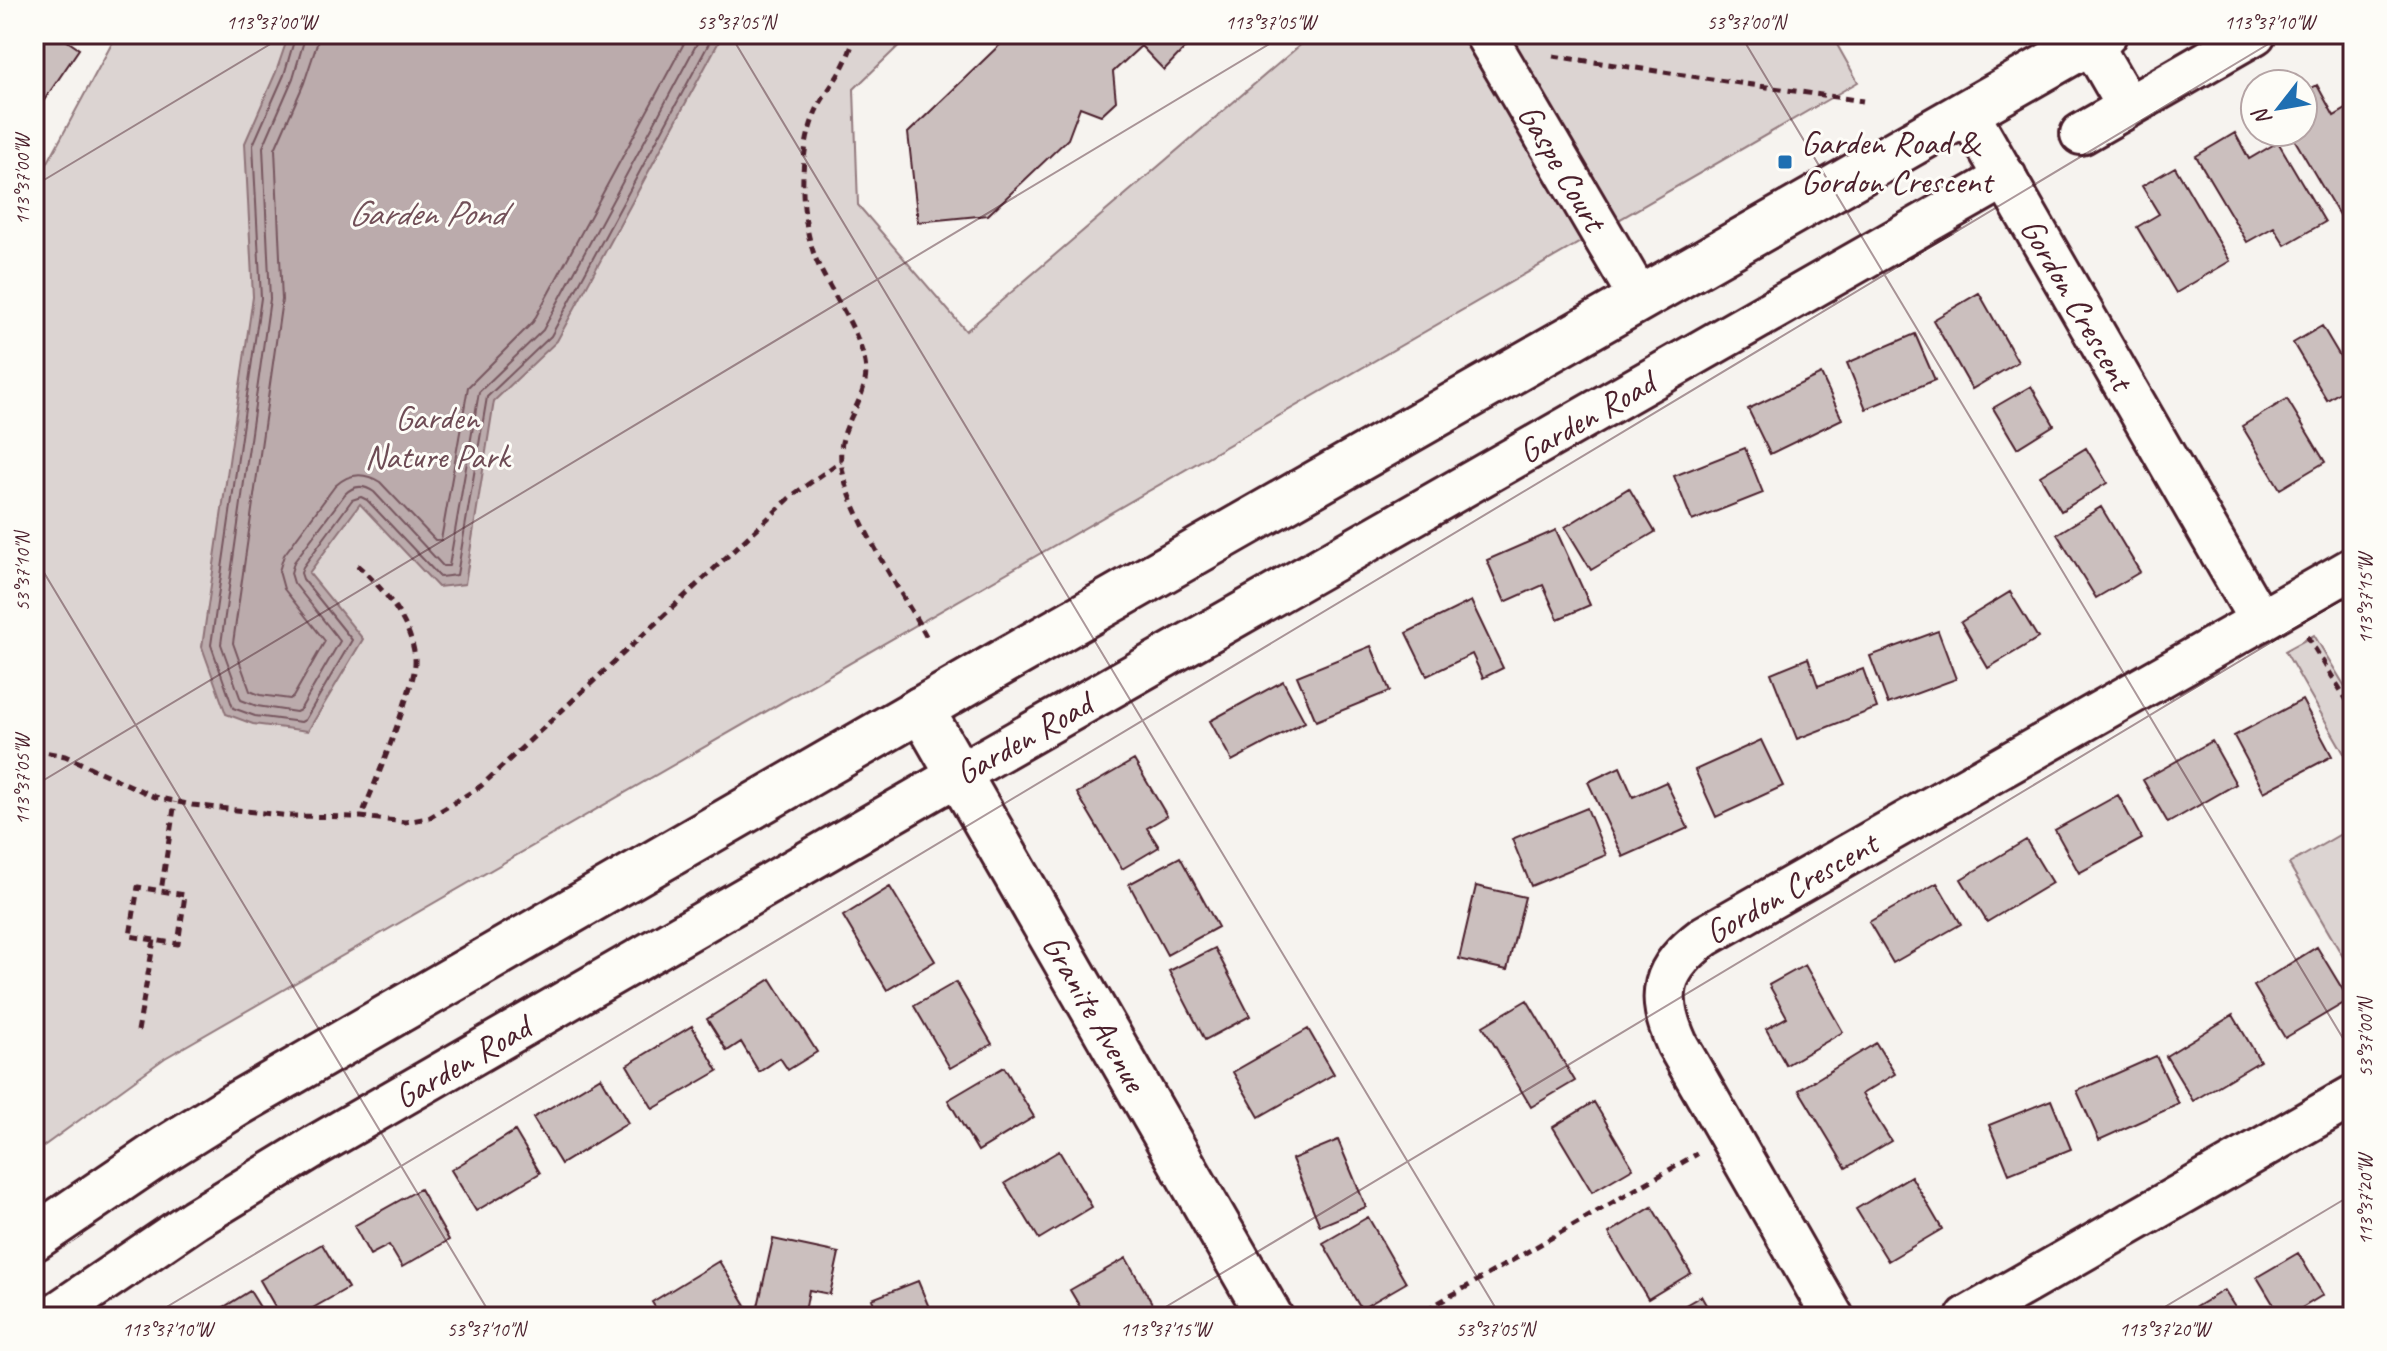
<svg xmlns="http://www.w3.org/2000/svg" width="2387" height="1351" font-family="Caveat,sans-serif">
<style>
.green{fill:#dcd4d2;stroke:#937a7e;stroke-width:2}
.water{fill:#bbabac;stroke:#8e7378;stroke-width:2}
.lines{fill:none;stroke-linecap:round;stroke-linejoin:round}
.shore{stroke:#77575f;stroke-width:2}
.building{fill:#cbbfbe;stroke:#4a1f2b;stroke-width:2}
.street-casing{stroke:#4a1f2b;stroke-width:46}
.secondary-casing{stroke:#4a1f2b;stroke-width:50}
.path{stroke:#4a1f2b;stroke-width:5;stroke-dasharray:8 6;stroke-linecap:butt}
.street{stroke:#fdfcf7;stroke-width:40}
.secondary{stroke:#fdfcf7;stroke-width:44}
.ticks{fill:none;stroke:#4a1f2b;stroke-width:2;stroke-opacity:0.45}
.poi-dot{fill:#1f6fb2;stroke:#fdfcf7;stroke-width:3}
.labels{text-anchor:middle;stroke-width:6;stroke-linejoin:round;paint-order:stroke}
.poi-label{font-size:34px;fill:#4a1f2b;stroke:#fdfcf7;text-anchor:start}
.street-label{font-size:34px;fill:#4a1f2b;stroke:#fdfcf7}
.park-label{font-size:34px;fill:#6e4c55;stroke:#fdfcf7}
.water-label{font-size:36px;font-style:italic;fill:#725058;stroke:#fdfcf7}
.neatline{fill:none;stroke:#4a1f2b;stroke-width:3}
.ticks-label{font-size:20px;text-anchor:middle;fill:#4a1f2b}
</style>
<rect width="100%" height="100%" fill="#f6f3ef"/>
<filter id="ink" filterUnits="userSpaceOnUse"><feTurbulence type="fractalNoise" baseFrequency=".0125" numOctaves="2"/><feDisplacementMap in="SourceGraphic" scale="16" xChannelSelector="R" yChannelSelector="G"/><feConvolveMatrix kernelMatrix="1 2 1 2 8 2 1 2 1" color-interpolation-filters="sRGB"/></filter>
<g filter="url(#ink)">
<path class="green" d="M117,34H911L854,89L858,205L966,331L1313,34H1831L1858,82L165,1058L34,1153V188Z
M2314,635L2353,700V769L2285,651Z
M2353,827V974L2289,864Z"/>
<path class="water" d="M289,34H723L557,341L494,401L465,584L438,587L360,504L309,573L363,639L308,731L253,724L226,714L202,647L253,297L245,143L276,72Z"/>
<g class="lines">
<path class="shore" d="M296,34L284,75L253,145L261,298L211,645L233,708L255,716L301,722L305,720L352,640L303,579L301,573L303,567L352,500L361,497L367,500L440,577L457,575L487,397L551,336L714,34
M306,34L293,78L263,147L270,299L221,644L241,700L257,706L296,712L300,710L340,641L294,583L291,573L294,562L345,494C354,485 364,485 374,492L443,566H449L479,392L543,330L702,34
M318,34L317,44L304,83L275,149L282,300L233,643L250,691L260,695L290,699L293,697L325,641L284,589L279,571L284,555L335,486C349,473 364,472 380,482L435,540H441L468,387L533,322L689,34"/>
</g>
<path class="building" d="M34,34H57L79,49L34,115Z
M1011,34H1198L1164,70L1141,46L1113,72L1116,101L1101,115L1080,107L1068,139L988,215L918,222L908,133Z
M2317,85L2334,116L2353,105V207L2339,215L2290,132H2303V93Z
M2235,133L2249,159L2278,142L2325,222L2285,245L2274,227L2247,242L2196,156Z
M2175,167L2230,261L2176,293L2137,227L2159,214L2142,186Z
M1979,293L2018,362L1972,389L1933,320Z
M2322,326L2353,378V384L2327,400L2293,343Z
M1915,334L1935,380L1866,409L1847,363Z
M1821,374L1842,419L1770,454L1748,409Z
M2031,386L2054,425L2017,448L1993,408Z
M2287,399L2325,462L2280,489L2242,426Z
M1745,448L1763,493L1692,521L1674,476Z
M2086,448L2107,483L2061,511L2040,476Z
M1629,488L1655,532L1591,570L1565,527Z
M2101,507L2140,572L2096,598L2057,534Z
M1556,530L1590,605L1558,619L1543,585L1505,602L1487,560Z
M2010,592L2038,638L1988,668L1961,622Z
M1471,601L1503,668L1483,678L1472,654L1427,676L1406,633Z
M1938,631L1956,679L1888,704L1870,656Z
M1371,646L1390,691L1316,721L1297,676Z
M1808,658L1818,686L1863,669L1877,708L1797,739L1771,673Z
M1283,681L1305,722L1232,761L1210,721Z
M2302,700L2332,756L2264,792L2234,736Z
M1761,740L1783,786L1716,817L1695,770Z
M2212,741L2236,784L2168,823L2143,780Z
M1134,760L1167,816L1147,828L1159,847L1122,869L1077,793Z
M1620,767L1633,797L1666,782L1688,828L1623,857L1588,782Z
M2118,795L2142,839L2079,873L2055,830Z
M1587,808L1606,855L1531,886L1512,839Z
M2026,840L2052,883L1987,922L1961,879Z
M1180,857L1218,927L1167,955L1129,884Z
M1937,883L1961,924L1893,963L1869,922Z
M1476,886L1525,897L1507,970L1459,959Z
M890,887L935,961L887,990L843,916Z
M2317,947L2349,1000L2285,1038L2254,986Z
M1215,948L1250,1016L1205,1040L1169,971Z
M1805,965L1843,1032L1786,1065L1766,1029L1787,1017L1769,985Z
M771,979L817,1052L788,1070L780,1058L759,1072L741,1042L727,1051L707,1019Z
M956,982L992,1044L950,1068L914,1006Z
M1527,1000L1575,1081L1531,1107L1483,1026Z
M2233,1015L2260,1061L2193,1101L2166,1056Z
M692,1026L718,1071L653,1109L627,1065Z
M1308,1029L1334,1074L1259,1117L1233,1072Z
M1876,1043L1895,1074L1862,1094L1891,1141L1846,1168L1799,1090Z
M2156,1056L2179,1104L2099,1140L2077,1091Z
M1004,1067L1034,1117L978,1151L948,1100Z
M601,1077L628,1123L561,1164L533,1118Z
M2051,1100L2071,1149L2009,1174L1989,1125Z
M1594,1102L1633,1168L1592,1192L1553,1127Z
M515,1131L540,1173L476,1211L451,1170Z
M1338,1140L1366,1207L1320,1226L1292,1159Z
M1059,1151L1092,1207L1039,1239L1005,1183Z
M1911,1176L1942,1229L1888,1261L1856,1209Z
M420,1189L449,1240L402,1267L389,1245L370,1255L354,1226Z
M1652,1207L1691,1273L1648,1299L1609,1233Z
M1368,1217L1406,1283L1361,1309L1323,1243Z
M773,1239L839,1253L830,1294L809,1290L804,1317H786L757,1311Z
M322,1244L348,1288L297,1317H281L260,1280Z
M2298,1253L2323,1295L2287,1317H2281L2257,1277Z
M1126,1258L1160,1317H1086L1070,1290Z
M719,1261L746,1305L726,1317H661L652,1302Z
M918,1281L933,1317H879L872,1299Z
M2224,1290L2241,1317H2179Z
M250,1291L266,1317H208Z
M1701,1296L1713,1317H1665Z"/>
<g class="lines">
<g class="street-casing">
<g id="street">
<path id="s1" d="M1485,34L1640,299"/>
<path d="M2090,41L2128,107L2255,34"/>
<path id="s2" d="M1968,113L2260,621"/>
<path d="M2081,134L2128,107"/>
<path id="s3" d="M51,1317L195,1219L315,1146L958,775L2006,177"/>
<path id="s4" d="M1833,1317L1677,1044C1655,995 1661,969 1705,936L2353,568"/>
<path d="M1967,1317L2353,1096"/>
</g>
</g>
<g class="secondary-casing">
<g id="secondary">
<path id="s5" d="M921,709L1270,1317"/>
<path d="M34,1238L165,1149L237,1104L1008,659L2104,34"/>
</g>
</g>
<path class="path" d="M856,34C852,45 848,57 842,68C835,82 824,95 817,109C797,151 799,222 818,264C833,296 858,328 865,363C871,395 843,419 841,450C836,496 903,594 926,636
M1553,56L1863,101
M357,565C383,588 411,621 415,658C416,674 408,692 404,706C391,744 376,781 361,817
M2307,636L2353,710
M34,750L65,756L155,797L192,805L290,816L361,817L405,822L429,818L481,786L793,495L841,461
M154,940L130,936L138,887L161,891
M138,1031L154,940L178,944L185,895L161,891L175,802
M1414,1317L1697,1154"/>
<use href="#street" class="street"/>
<use href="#secondary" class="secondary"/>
</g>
</g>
<path class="ticks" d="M730,34L1501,1317M1740,34L2353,1055M34,186L287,34M34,556L492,1317M34,786L1286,34M150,1317L2285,34M1149,1317L2353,593M2148,1317L2353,1194"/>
<rect class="poi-dot" x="1777" y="154" width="16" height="16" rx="4"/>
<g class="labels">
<g class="poi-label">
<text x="1801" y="154">Garden Road &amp;<tspan x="1801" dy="39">Gordon Crescent</tspan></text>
</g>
<g class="street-label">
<text dy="12" stroke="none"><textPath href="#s1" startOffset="154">Gaspe Court</textPath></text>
<text dy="12" stroke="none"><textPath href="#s2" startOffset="220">Gordon Crescent</textPath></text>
<text dy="12" stroke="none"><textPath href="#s3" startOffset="1780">Garden Road</textPath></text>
<text dy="12" stroke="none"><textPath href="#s3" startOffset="1132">Garden Road</textPath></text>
<text dy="12" stroke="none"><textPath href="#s4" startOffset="538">Gordon Crescent</textPath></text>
<text dy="12" stroke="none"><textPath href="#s5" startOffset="350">Granite Avenue</textPath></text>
<text dy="12" stroke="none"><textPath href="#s3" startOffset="484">Garden Road</textPath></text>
</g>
<g class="park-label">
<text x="437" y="429">Garden<tspan x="437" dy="39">Nature Park</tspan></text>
</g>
<g class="water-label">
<text x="426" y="225">Garden Pond</text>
</g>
</g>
<rect width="2387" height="1351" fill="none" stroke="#fdfcf7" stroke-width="88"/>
<g transform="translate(2279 108) rotate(239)"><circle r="38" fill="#fdfcf7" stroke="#b5a4a5" stroke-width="2"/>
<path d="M0-6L14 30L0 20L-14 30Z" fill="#1f6fb2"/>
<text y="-12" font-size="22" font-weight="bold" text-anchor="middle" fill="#4a1f2b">N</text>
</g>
<rect x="44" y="44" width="2299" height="1263" class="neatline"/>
<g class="ticks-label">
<text x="271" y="29">113°37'00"W</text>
<text x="736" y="29">53°37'05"N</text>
<text x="1270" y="29">113°37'05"W</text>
<text x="1746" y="29">53°37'00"N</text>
<text x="2269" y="29">113°37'10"W</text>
<text transform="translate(22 180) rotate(-90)" y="7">113°37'00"W</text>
<text transform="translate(22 572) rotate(-90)" y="7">53°37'10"N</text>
<text transform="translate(2365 599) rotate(-90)" y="7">113°37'15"W</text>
<text transform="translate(22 780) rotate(-90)" y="7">113°37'05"W</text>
<text transform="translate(2365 1038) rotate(-90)" y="7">53°37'00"N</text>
<text transform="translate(2365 1200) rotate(-90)" y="7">113°37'20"W</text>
<text x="167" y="1336">113°37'10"W</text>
<text x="486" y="1336">53°37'10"N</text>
<text x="1165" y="1336">113°37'15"W</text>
<text x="1495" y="1336">53°37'05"N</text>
<text x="2164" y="1336">113°37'20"W</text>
</g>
</svg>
